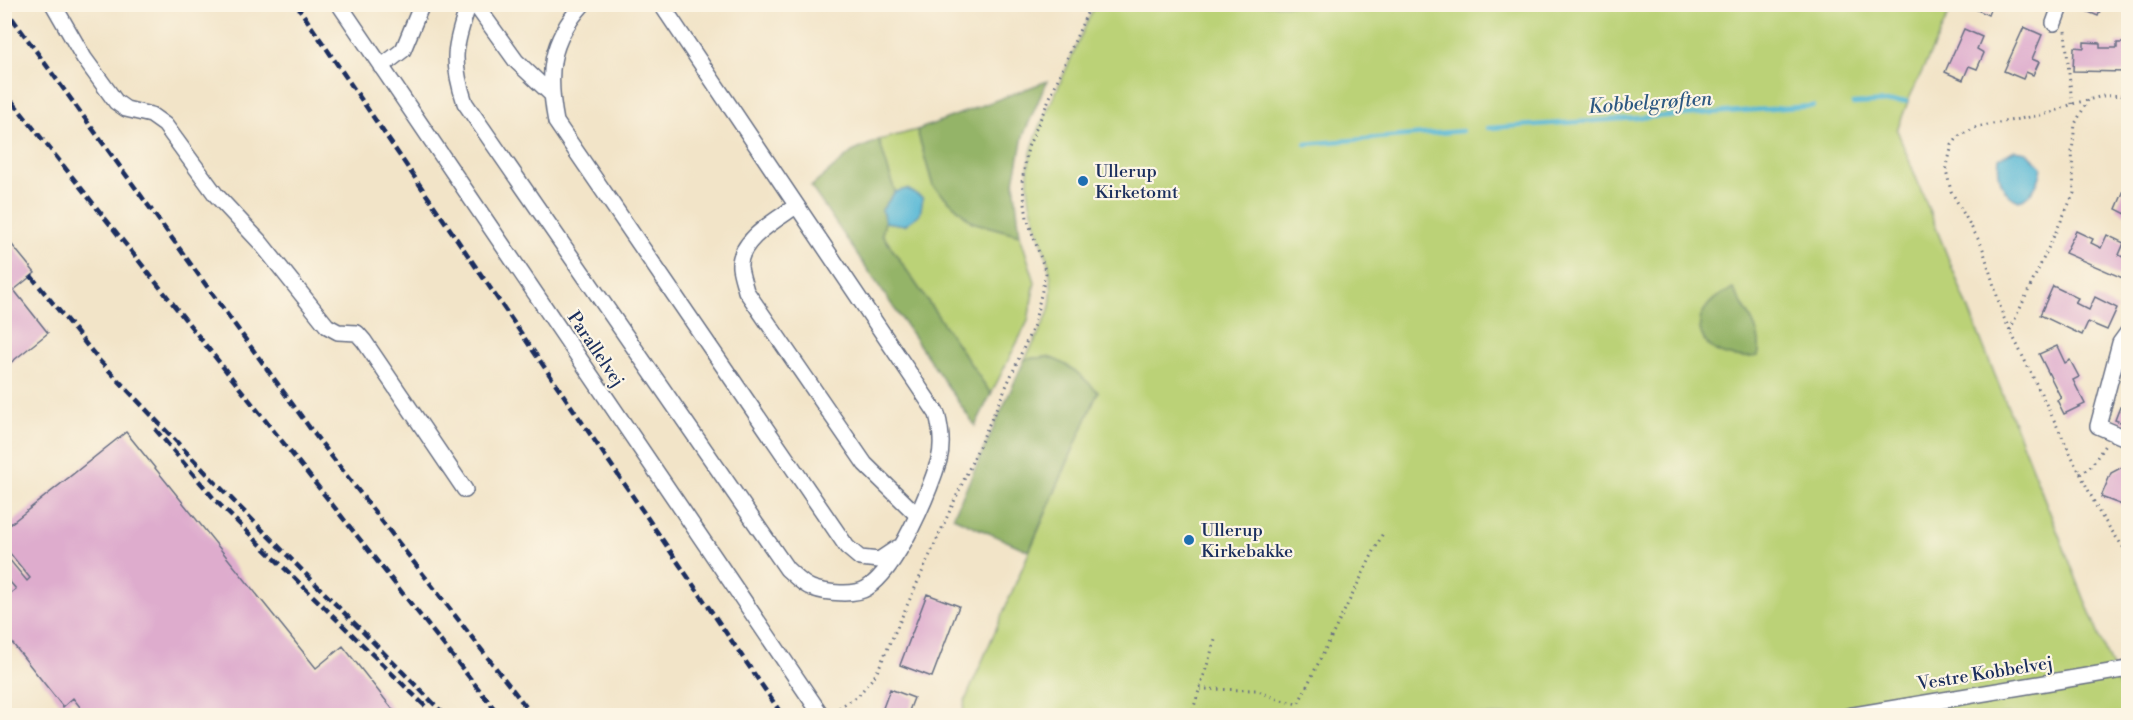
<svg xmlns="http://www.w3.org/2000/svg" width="2133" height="720" font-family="'Libre Bodoni',serif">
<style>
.green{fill:#bbd277;stroke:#6b806a;stroke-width:1.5}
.forest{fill:#94b468;stroke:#587263;stroke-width:1.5}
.water{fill:#57b8d6;stroke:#39749a;stroke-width:1.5}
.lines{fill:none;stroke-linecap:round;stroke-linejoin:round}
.stream{stroke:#57b8d6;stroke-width:4.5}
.building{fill:#deaccd}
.minor-casing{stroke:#666e83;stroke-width:18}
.path{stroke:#666e83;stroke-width:3;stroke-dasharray:1.5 4.5;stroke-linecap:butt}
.minor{stroke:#fff;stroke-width:15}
.rail{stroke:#1b2f5e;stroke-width:4.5;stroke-dasharray:9 4.5;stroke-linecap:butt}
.poi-dot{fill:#1f6fb2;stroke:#fcf5e5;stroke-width:2}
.labels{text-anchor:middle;stroke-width:4.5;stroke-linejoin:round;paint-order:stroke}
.poi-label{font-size:18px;fill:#1b2f5e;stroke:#fcf5e5;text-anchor:start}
.street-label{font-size:18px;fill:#1b2f5e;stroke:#fcf5e5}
.water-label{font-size:20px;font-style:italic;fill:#2d5882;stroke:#fcf5e5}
</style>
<rect width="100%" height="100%" fill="#fcf5e5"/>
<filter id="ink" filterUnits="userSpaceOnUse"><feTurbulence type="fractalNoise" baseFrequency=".0167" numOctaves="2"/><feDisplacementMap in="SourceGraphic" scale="12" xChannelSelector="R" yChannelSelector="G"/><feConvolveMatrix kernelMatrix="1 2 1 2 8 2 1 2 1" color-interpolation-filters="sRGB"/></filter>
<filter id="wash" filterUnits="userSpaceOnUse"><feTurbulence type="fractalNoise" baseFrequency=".008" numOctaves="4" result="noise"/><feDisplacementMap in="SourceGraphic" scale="24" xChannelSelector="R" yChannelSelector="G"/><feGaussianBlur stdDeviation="1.35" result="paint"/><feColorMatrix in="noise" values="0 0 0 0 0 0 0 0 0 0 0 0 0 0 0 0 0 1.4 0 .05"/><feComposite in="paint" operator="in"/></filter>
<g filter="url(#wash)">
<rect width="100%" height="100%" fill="#f2e4c8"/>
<path class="green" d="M1095,5H1953L1909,99L1897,130L2116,678L2128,703V715L962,716L965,701L1098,392L1048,357L1025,359C1033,343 1046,324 1050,306C1059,258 1025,223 1028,173C1029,145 1043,121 1054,96C1068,66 1081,35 1095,5Z
M917,130L933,186L972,222L1020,235L1035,282L1028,321L991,394L882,234L885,222L905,225L907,189L895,192L879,140Z"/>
<path class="forest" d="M1047,81L1023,136L1014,182L1020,235L972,222L933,186L917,130Z
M879,140L895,192L882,210L885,222L882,234L991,394L975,426L811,187L852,152Z
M1733,289C1744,308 1765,333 1758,356C1699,367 1675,311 1733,289Z
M1048,357C1070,364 1082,376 1098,392L1029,551L953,517L1025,359Z"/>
<path class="water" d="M2015,150L2026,152L2042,167C2039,184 2034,193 2019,201C2001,194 1997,175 1999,158Z
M907,189L923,198L920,214L905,225L885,222L882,210L895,192Z"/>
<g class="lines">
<path class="stream" d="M1853,104L1906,101
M1488,128L1814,106
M1305,144L1462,131"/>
</g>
<g id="blocks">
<path class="building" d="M1965,4H1992L1988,15Z
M2078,4H2110L2108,9L2102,6L2098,16L2077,7Z
M2024,27L2042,35L2032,59L2039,62L2033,75L2026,72L2023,79L2004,71Z
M1964,29L1982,37L1977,49L1984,53L1977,69L1969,66L1963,80L1945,72Z
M2084,42L2100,43V48H2117V43H2128V72L2073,71L2074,47L2084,48Z
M2128,181V215L2116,209Z
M2076,231L2093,239L2091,243L2101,248L2107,235L2124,243L2119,255L2128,260L2127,280L2065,253Z
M4,235L35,273L14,290L48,333L4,368Z
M2053,286L2078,298L2075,303L2089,310L2095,297L2117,308L2107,330L2088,322L2082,335L2040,315Z
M2057,346L2065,363L2070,360L2079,377L2073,380L2085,404L2064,414L2057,400L2061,398L2039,354Z
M2120,407L2128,410V425L2115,420Z
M126,432L316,668L343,646L398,716H87L73,698L63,707L5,634L4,598L16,589L4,575V553L27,581L30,578L4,546V529Z
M2128,464V489L2122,505L2101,497L2111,473Z
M927,594L959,606L932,677L900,665Z
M890,689L914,698L907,716H880Z"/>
</g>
</g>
<g filter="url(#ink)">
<use href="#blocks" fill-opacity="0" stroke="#666e83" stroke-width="1.5"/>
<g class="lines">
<g class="minor-casing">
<path id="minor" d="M53,4L84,58L116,102L126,109L151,115L165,125L216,195L260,242L327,326L338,332L357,333L364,341L465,490
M339,4L822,716
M469,4C454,46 451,61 465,103L787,569C794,575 803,585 812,588C826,593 855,596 867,588C898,568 928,495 939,460C943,445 941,429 937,414L661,4
M475,4L516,61L550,93
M583,4C549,42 547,74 556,122L847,547L860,558L879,560L897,548
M2054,23L2061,4
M381,67L403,50L422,4
M796,206C778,219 738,240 740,267C741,275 744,283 746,291L865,464L916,514
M2128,332L2120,343L2098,426L2128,439
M1848,716L2128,669"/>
</g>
<path class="path" d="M2065,31L2072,104
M2128,95L2103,96L2072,104L2051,113L1977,127L1959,136L1952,145L1946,170L1951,191L1982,246L2003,316L2100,514L2128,554
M2010,330L2074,193L2072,151L2075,124L2088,100
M2080,474L2092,465L2105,445
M1200,689L1256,690L1277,699L1298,704L1384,531
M834,711L858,696L876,674L1034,325L1046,273L1027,218L1022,182L1028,147L1091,4
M1191,716L1216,637"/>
<use href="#minor" class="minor"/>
<path class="rail" d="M296,4L783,716
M4,7L312,431L533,716
M4,91L500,716
M31,276L98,359L211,478L446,716
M155,429L216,501L427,708"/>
</g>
</g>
<g class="poi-dot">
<circle cx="1083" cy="181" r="6"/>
<circle cx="1189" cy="540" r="6"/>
</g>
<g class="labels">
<g class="poi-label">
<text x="1095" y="177">Ullerup<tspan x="1095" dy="21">Kirketomt</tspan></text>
<text x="1201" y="536">Ullerup<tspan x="1201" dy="21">Kirkebakke</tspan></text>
</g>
<g class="street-label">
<text transform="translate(596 349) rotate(56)" y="6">Parallelvej</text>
<text transform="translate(1985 673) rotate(-9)" y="6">Vestre Kobbelvej</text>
</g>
<g class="water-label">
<text transform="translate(1650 102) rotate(-4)" y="7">Kobbelgrøften</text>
</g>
</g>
<rect width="2133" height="720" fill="none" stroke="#fcf5e5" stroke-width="24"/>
</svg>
